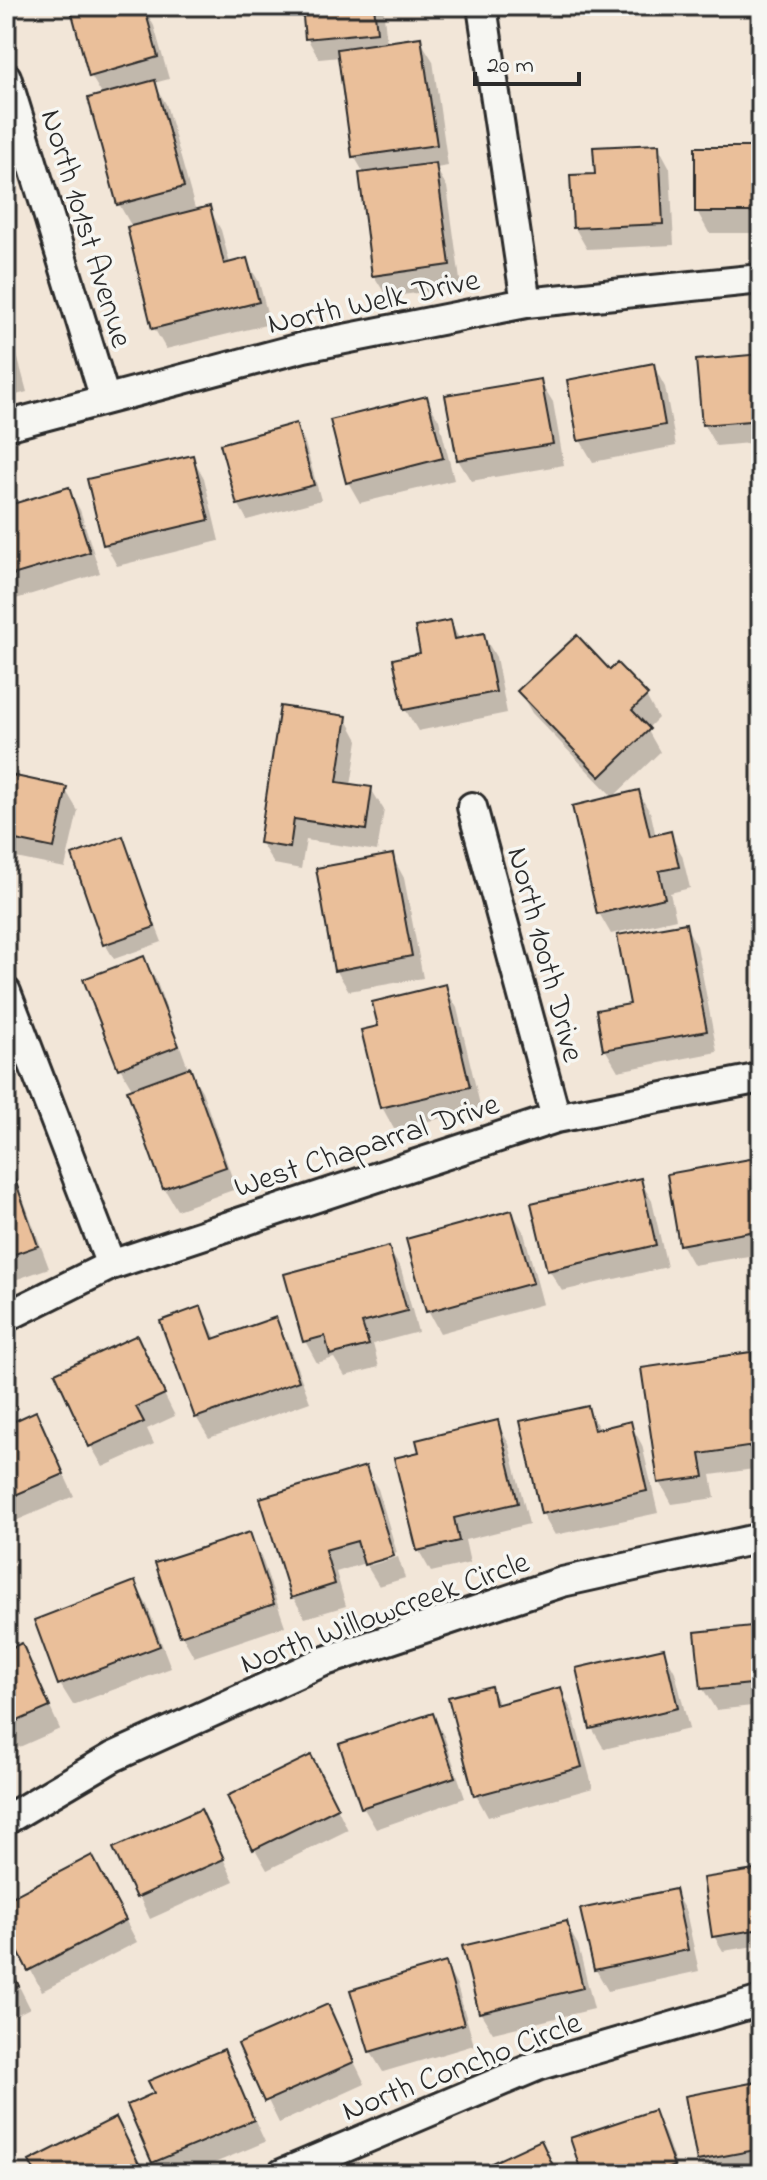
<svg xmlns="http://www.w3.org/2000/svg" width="767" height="2180" font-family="'Indie Flower',sans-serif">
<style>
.shadow{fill:#0003}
.building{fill:#eabf9a;stroke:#2b2b2b;stroke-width:2}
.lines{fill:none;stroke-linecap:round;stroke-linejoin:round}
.minor-casing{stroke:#2b2b2b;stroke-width:34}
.minor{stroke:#f6f6f2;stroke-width:28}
.labels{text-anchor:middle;stroke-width:7;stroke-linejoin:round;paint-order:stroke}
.street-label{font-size:32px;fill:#2b2b2b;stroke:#f6f6f2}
</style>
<rect width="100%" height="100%" fill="#f2e6d8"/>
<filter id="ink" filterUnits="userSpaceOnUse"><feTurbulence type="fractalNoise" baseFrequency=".0125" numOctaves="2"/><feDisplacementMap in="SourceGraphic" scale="16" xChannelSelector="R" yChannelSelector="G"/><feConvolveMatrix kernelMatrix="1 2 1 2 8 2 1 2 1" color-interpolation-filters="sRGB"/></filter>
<g filter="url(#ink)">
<path class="shadow" d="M72,6H143L154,26L169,79L154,83L166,104L196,212L209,208L221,230L230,264L246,260L259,282L270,324L166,349L154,328L132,227L119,204L103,96L91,76Z
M304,6H383L387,44L420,40L433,61L448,166L436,168L447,187L461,287L387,297L374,276L365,175L354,156L340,57L319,59L307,38Z
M550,6H644V8L556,17Z
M705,6H761V13L711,16Z
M658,146L670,168L674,245L587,249L575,228L597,176Z
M761,149V233H709L697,211Z
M6,314L27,392L6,398Z
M761,356V442L716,446L704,425L698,362Z
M653,365L665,387L676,446L593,462L580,440Z
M540,381L553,402L564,465L471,481L458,460Z
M426,399L439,420L454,480L360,503L348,482Z
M296,426L304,440L321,500L247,520L239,505L222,445Z
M192,457L204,478L219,541L117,566L105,544Z
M68,489L80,510L100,573L6,602V508Z
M450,622L460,640L483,635L496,657L507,713L418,731L405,709L422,654Z
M610,672L646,696L658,718L647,729L660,752L613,797L532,713L520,692Z
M346,718L358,740L351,786L371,789L384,810L377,851L306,840L301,869L274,864L261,843Z
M6,776L65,789L78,811L65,868L6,856Z
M638,792L651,814L656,837L670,834L682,855L690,888L670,893L676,919L611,934L599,913Z
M122,839L162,942L114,959L105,944Z
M392,856L404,878L423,978L349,991L336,970Z
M685,925L697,946L717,1052L618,1071L605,1049Z
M144,958L156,980L188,1068L202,1091L236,1189L177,1210L164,1188L133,1090L120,1068Z
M445,987L457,1008L481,1109L394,1129L382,1107L380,1027Z
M6,1153L49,1268L6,1283Z
M761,1159V1254L693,1265L681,1244Z
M640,1180L652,1201L667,1267L562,1291L549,1270Z
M512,1212L524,1233L543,1304L440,1333L428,1311Z
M388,1248L401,1269L418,1332L373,1344L379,1367L345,1376L334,1358L317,1363L305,1341Z
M200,1308L217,1340L275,1320L287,1341L310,1402L209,1438L196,1417Z
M136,1338L175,1416L147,1429L154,1444L103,1467L91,1446Z
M749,1354L761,1374V1468L711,1475L715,1498L672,1504L660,1482Z
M587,1408L600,1430L630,1423L642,1445L658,1513L555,1535L543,1514Z
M36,1414L74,1496L6,1525V1427Z
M497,1422L509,1444L529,1524L465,1540L470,1563L431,1572L419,1551L396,1460L422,1453Z
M365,1468L378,1489L397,1553L368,1562V1566L398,1557L405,1578L379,1586L365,1563L336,1572L346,1606L305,1618L293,1597Z
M249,1534L261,1556L285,1626L194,1657L182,1635Z
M135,1584L147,1605L171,1668L73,1705L60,1684Z
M761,1627V1705L716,1710L703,1689Z
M21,1645L60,1729L6,1753V1652Z
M663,1650L675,1672L689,1729L604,1749L592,1728Z
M490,1688L500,1706L560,1689L572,1711L593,1788L488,1817L476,1795Z
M432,1715L444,1736L465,1798L376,1829L363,1807Z
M323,1779L348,1830L267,1870L255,1849Z
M200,1811L234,1881L150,1919L116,1849Z
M761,1871V1945L723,1951L714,1936Z
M104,1879L137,1942L42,1991L6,1924V1902Z
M674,1891L686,1912L699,1971L608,1991L596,1970Z
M566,1924L578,1945L594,2009L493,2033L480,2012Z
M6,1960L30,2008L6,2020Z
M445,1965L457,1986L474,2045L383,2072L370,2051Z
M327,2006L365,2084L279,2123L241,2045Z
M223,2051L265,2142L188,2174H160L153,2162Z
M761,2084V2172L706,2174L698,2160Z
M653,2112L665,2134L679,2174H584Z"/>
<path class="building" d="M70,6H144L158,57L89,77Z
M302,6H374L377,32L305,39Z
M421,37L437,145L352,157L337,49Z
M155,80L184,187L117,205L88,98Z
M659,144L663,224L573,228L570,175L595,174L593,147Z
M695,147H761V212H695Z
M436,163L450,265L372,276L359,173Z
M210,206L224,264L247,258L259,302L152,329L127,227Z
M6,333L16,371L6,373Z
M761,354V420L702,425L696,360Z
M654,363L665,425L578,441L567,380Z
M541,379L553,444L457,460L445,395Z
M427,396L443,458L346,483L330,420Z
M296,423L314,485L237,505L220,444Z
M193,455L209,520L103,545L87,479Z
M69,487L90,552L6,577V506Z
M451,620L455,639L484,633L496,692L404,710L393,659L420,653L415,627Z
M577,635L610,670L617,663L648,695L632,710L650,729L600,777L517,691Z
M280,706L347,716L337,782L372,787L366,830L294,819L290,848L259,843Z
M6,774L67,787L54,848L6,838Z
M639,790L650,836L671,831L679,867L659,871L665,898L597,914L572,806Z
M123,836L155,927L103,945L72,855Z
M393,854L412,956L334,971L316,868Z
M686,923L707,1031L603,1050L596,1010L630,1004L617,935Z
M144,956L179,1046L118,1069L83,979Z
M446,984L470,1087L380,1108L361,1030L378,1026L372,1002Z
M190,1067L226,1167L163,1189L127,1090Z
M6,1154L38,1246L6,1257Z
M761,1157V1230L679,1245L667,1174Z
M641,1178L656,1245L547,1271L531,1203Z
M512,1210L533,1283L426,1312L406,1239Z
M389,1246L407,1311L362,1323L369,1345L330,1355L325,1336L303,1342L284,1274Z
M201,1306L213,1339L276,1317L299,1381L195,1418L160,1321Z
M137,1335L165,1394L136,1407L144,1422L89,1447L55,1373Z
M751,1352L761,1445L700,1454L704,1477L658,1483L641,1368Z
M588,1406L594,1430L631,1421L647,1491L541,1514L520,1421Z
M36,1411L64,1474L6,1499V1425Z
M498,1420L518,1503L454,1518L459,1541L417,1551L394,1458L419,1452L416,1440Z
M366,1466L394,1556L364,1565L357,1541L325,1550L335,1584L291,1598L260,1498Z
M250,1532L274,1604L180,1636L155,1563Z
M135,1581L160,1646L58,1685L34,1620Z
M761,1625V1683L701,1689L695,1632Z
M22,1643L50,1707L6,1726V1650Z
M664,1648L678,1708L590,1729L576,1668Z
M491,1686L495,1705L561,1687L582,1767L474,1796L448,1697Z
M433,1713L455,1777L361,1808L339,1744Z
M311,1755L338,1808L253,1850L227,1796Z
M201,1809L224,1859L136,1898L113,1848Z
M92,1855L126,1920L28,1971L6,1928V1900Z
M761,1869V1929L712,1937L703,1878Z
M675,1889L688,1950L594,1970L580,1909Z
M567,1921L583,1988L479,2013L462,1946Z
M6,1959L19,1986L6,1992Z
M446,1962L464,2024L369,2052L350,1990Z
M328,2004L354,2062L264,2102L238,2044Z
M224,2049L254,2120L152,2163L127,2105L154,2093L148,2081Z
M761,2081V2149L697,2161L685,2096Z
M654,2110L674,2166L652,2174H582L570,2138Z
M116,2117L144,2174H36L29,2161Z
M541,2140L557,2174H468Z"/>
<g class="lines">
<g class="minor-casing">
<path id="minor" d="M482,6L526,303
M6,77L105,399
M6,426L304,347L526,303L761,279
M472,807L556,1118
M6,992L111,1265
M6,1317L111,1265L556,1118L761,1078
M6,1820L113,1757L322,1662L562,1582L761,1538
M282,2174L537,2066L761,2001"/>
</g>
<use href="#minor" class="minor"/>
</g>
</g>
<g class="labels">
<g class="street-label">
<text transform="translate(88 228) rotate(73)" y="11">North 101st Avenue</text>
<text transform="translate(373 300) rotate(-12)" y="11">North Welk Drive</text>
<text transform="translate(547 954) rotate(75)" y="11">North 100th Drive</text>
<text transform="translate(366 1144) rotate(-18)" y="11">West Chaparral Drive</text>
<text transform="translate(384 1611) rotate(-20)" y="11">North Willowcreek Circle</text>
<text transform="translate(461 2065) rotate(-21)" y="11">North Concho Circle</text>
</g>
</g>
<rect width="767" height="2180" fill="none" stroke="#f6f6f2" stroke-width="32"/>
<rect x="16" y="16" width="735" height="2148" fill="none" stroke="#2b2b2b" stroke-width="3" filter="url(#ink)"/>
<path d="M475 72v12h104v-12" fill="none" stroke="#2b2b2b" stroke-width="4"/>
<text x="487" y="72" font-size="24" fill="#2b2b2b" stroke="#f6f6f2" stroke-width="6" paint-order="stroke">20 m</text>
</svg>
